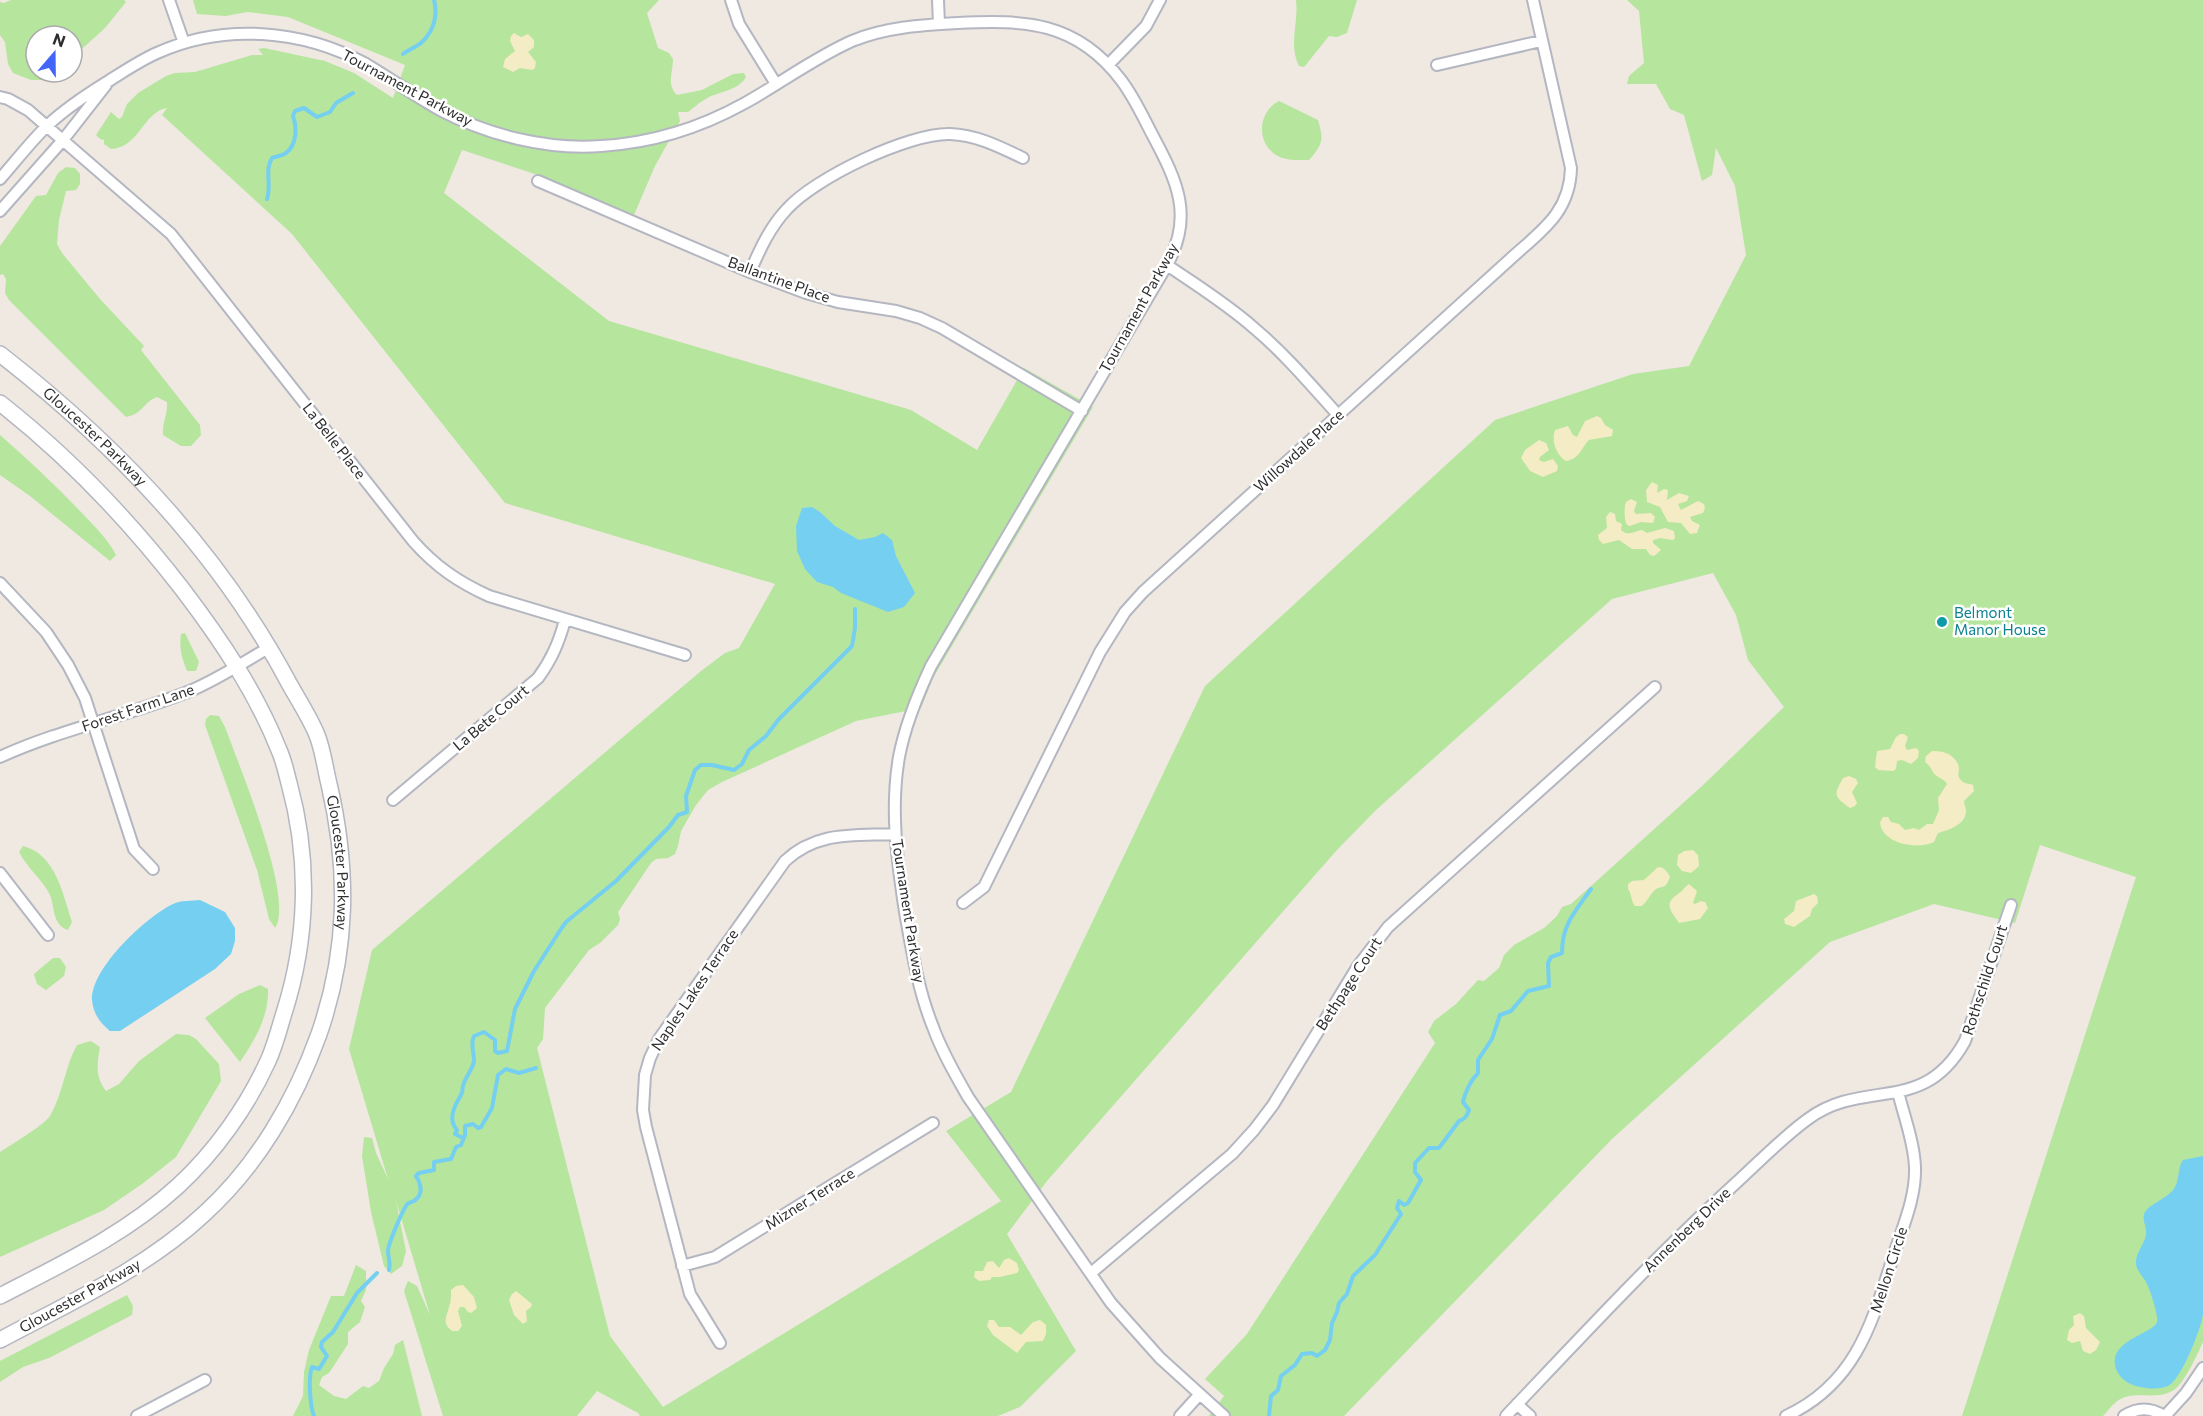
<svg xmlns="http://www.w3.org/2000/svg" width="2203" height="1416" font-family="Commissioner,sans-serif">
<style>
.green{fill:#b6e59e}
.sand{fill:#f3ecc5}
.water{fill:#75cff0}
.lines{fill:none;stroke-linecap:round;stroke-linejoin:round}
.stream{stroke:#75cff0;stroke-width:4}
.minor-casing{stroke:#b4b7c1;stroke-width:14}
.secondary-casing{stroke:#b4b7c1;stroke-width:18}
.minor{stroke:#fff;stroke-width:10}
.secondary{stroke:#fff;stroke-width:15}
.culture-dot{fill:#0f9aa8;stroke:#fff;stroke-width:2}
.labels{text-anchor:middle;stroke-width:5;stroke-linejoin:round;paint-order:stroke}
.street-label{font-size:15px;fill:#2e2e2e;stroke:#fff}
.culture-label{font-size:15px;fill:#0d838f;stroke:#fff;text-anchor:start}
</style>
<rect width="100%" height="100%" fill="#efe9e1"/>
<path class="green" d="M11,0H124L126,2L105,28L72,58V36H36V72H51L41,80H31L13,73L8,64L5,42L0,35V2L4,3Z
M193,0H659L647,13L658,48L669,53L673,59C673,73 666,84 677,95L702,90L733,74L744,73L746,77C737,92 717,91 704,100C698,103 694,108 688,112H678L680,121L655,166L634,215L541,176L462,150L444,193L609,321L911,410L977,450L1024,368L1093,407L933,678L921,708L856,721L722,782L708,790L696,805L681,831L678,846L675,854L668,858L656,859L651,863L618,912L620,919L618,925L600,943L589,950L545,1008L543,1039L537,1048L610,1336L663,1407L1001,1201L946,1131L1011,1092L1205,686L1495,420L1633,374L1689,366L1746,255L1735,186L1716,148L1712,175L1702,181L1684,115L1670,109L1656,84H1627L1629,76L1644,63L1639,11L1627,0H2203V1342C2197,1355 2185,1382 2174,1390C2155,1402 2133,1388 2116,1402C2111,1406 2107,1412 2103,1416H1962L2136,877L2040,845L2015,923L1934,904L1830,942L1612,1139L1344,1416H1209L1224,1396L1205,1379L1247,1334L1435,1043L1428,1032L1434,1021L1456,1004L1478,980L1484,981L1499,968L1504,955L1514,945L1544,928L1557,916L1562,907L1571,904L1702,786L1784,707L1748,660L1736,615L1713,573L1612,599L1376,810L1336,851L1047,1181L1007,1234L1076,1351L1020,1407L998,1416H640L638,1413L597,1391L577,1416H443L404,1291L408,1281L417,1286L430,1315L396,1201L406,1251L402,1266L391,1274L384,1266L371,1212L362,1156L364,1137L372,1138L376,1153L388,1179L349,1049L372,950L701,671L725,653L739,648L775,584L505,503L292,234L162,115L167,108C143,112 139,148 111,149L104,144V140L100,139L96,135L111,112L119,119L122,117L127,104L138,93L166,76L175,73L195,72L252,55H263L258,49L264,48L325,61L354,73L393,98L405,65L288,17L247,12L226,16L197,14Z
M1296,0H1357L1347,33L1337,37L1329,36L1304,67L1299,66C1288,42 1299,24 1296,0Z
M1279,101L1318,120C1324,140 1323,144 1309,160C1299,160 1285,161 1276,155C1255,141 1259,111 1279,101Z
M66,167L75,168L80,174V184L76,190L66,191L59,220L57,244L62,253L100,299L144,346L141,350L200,425L201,435L191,446H181L163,435C162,423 168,414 167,402L157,397C142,403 143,414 126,417L9,300L5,293L6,279L3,274L0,275V246L36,196L46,195L58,173Z
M0,435C28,459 55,485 81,512C94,526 107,538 116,555L110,561L30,496L0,475Z
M185,633L199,662L196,671H187C182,658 179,648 181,634Z
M210,715L219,716L225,727C238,763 295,899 275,928L269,919L257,870L205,725L206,719Z
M23,846C56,854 63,895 72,922L68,930C52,925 55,907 50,895C43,880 27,868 19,852Z
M53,958H60L66,967L64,976L46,990L37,984L34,974Z
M260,985L268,989C269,1016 255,1040 240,1062L205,1018L239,994Z
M176,1034L189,1035L196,1039L219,1064L221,1081L176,1157L142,1184L104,1210L0,1257V1152C11,1145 44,1125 50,1116C63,1094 65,1066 77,1045L91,1041L100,1047C97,1064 95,1077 106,1091L119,1084L139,1061Z
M356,1265L366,1271V1290L361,1301L365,1307L360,1322L348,1332V1344L329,1373L322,1377L319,1385L334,1396L346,1399L363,1386L369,1388L379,1381L384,1368L393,1354L395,1345L403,1340L422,1416H293L303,1396L304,1372L309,1350L331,1296H344Z
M127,1295L133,1306L132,1315L49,1358L23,1367L0,1382V1361Z"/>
<path class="sand" d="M514,33L521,37L528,34L534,40V47L528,52L536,62L535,68L532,70L520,68L513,72L503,67L505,59L515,51L510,41L511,36Z
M1597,416L1601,418L1605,425L1613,430L1612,436L1589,440C1581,448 1580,459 1566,461C1556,455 1551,441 1555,430L1568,426L1573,435L1577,437L1585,421Z
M1539,440L1546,443L1549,450L1540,457L1539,460L1544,462L1553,459L1558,466L1557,471L1543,477L1530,471L1521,458L1525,450Z
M1652,482L1658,485L1657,493L1664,489L1668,490L1667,500L1679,493L1689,496L1687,501L1678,504L1681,510L1698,501L1704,504L1705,508L1703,513L1690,517L1692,521L1700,525L1697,533L1690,534L1681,523L1668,522L1660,507L1647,502L1646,490Z
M1631,499L1637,502L1634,511L1636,514L1651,513L1655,517L1653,523L1641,522L1630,526L1627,525C1624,520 1624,507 1626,502Z
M1610,512L1615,514L1616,521L1622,524L1621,530C1628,537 1634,531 1642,530L1647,533L1665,528L1674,531L1675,538L1673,540L1660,538L1653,540V543L1661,550L1654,556L1650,555L1646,549H1632L1619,540L1603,544L1599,540L1598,535L1607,528L1606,517Z
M1900,734H1904L1908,737L1905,746L1907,750L1916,748L1919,751L1918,758L1911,764L1902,760L1897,761L1896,769L1893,771L1878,770L1875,767L1877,751L1890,749L1896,737Z
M1932,751C1943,750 1958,755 1959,769C1959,773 1957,775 1960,779C1963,784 1968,783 1973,785L1974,791L1964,801C1964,804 1966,808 1966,811C1966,825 1948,830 1938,833L1934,842C1918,850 1881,844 1880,822L1883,817H1888L1891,822L1899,824L1905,830L1914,828L1919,830L1927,824H1933L1939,810L1938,798L1947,784C1944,778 1936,778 1933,772C1930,767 1930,766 1925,762L1926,756Z
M1849,776L1856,779L1858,783L1852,792L1857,803L1855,806L1850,808C1834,796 1833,796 1843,778Z
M1693,850L1698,855L1699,866L1691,873L1682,871L1677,865L1678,855L1684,851Z
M1658,867C1664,867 1668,872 1670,877C1665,891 1663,884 1655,890C1651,893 1647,902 1642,906H1635C1631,902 1632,894 1628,889V884L1632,881L1644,880Z
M1689,884L1697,891L1693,903L1695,904L1701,901L1705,902L1708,908L1700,919L1679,923C1671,911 1663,904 1678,894C1683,891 1684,887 1689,884Z
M1814,894L1817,896L1818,903L1812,909L1810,916L1794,927L1785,924L1784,919L1794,911L1796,901Z
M1009,1258L1017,1263L1019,1270L1017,1273L1000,1277H992L990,1280L979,1281L974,1277L975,1271H983L987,1262L993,1261L999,1268L1004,1260Z
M463,1285L474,1297L477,1308L471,1313L468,1312L464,1307H460L458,1311L462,1326L458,1331H452C442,1323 446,1318 449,1307C451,1302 451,1296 451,1290L456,1286Z
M516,1291L532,1304L531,1307L526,1311L527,1321L523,1324L514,1315L509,1300L512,1294Z
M2080,1313L2084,1316L2086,1328L2100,1342L2096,1350L2090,1354L2083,1351L2080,1341L2072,1343L2067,1340L2069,1330L2074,1325L2073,1316Z
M989,1320H994L999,1327H1010L1021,1335L1033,1322L1040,1320L1046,1325V1334L1043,1341L1026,1342L1017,1353L993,1335L987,1326Z"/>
<path class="water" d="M812,507L820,512L835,526L859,540L875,537L883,533L892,540L896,556L915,593L904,607L888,612L841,593L833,587L817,582L805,569L797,551L796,526L802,508Z
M200,900L225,912L235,928V941L231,954L215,969L120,1031H110C100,1023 93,1013 92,1000C91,968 146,917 173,904C181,900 192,901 200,900Z
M2203,1156C2203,1192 2203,1228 2203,1265C2203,1281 2203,1299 2203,1315C2200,1331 2183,1374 2171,1384C2163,1390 2149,1389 2140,1387C2129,1385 2120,1379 2116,1369C2106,1341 2153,1334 2157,1322C2159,1317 2150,1290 2147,1284C2144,1277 2137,1272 2136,1264C2135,1253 2145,1244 2146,1234C2147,1226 2141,1219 2145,1212C2151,1203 2166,1199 2173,1190C2180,1182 2177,1168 2183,1160Z"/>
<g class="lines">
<path class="stream" d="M403,54C409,49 419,46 423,41C434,30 438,15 434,0
M267,199C272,184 264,171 272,158C276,156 282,156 286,153C297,145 297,127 293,116L295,111L304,108L317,117L330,112L336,103L353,93
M463,1138L455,1134L457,1130C447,1119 455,1105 461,1095C463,1092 462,1090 463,1086C465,1077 474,1068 474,1060C474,1051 470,1045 474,1036L484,1032L495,1040V1051L498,1053L507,1051L515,1009L534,971L561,929L566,922L616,881L669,827L678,815L687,812L686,796L695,770L701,765H712L734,770L742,764L749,750L766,736L779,719L852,646L855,628V609
M389,1270C391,1263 388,1258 388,1251C388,1244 402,1212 406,1206C408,1202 410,1203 414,1201C424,1194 421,1184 416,1176L419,1173L434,1170V1162L451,1159L456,1147L461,1145L465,1135V1126L473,1124L478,1128L481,1127L492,1108L498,1075L506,1069L519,1073L536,1068
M314,1416C310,1406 308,1377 312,1367L319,1369L327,1356L321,1347L322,1342L333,1332L357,1293L377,1273
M1269,1416L1271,1396L1278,1390L1281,1376L1295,1365L1302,1354L1312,1353L1317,1356L1325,1350L1330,1340L1332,1323L1337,1312L1339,1303L1347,1294L1353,1276L1375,1255L1401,1214L1397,1208L1399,1201L1404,1205L1408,1203L1421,1180L1415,1172V1163L1429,1148H1439L1459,1121C1465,1119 1467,1116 1469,1110L1463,1102C1465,1092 1471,1080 1478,1073V1060L1492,1039L1500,1015L1511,1011L1528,991L1549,986L1548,963L1551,957L1562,953C1562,924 1575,912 1591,889"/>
<g class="minor-casing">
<path id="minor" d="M169,0L184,43
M731,0L739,24L776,84
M938,0L939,24
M1108,65L1146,26L1160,0
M1437,65L1541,41
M0,97L8,99L28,110L171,234L413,541C435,566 458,582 489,596L685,655
M0,179C16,161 31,141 48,125C66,108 86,95 107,82C123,72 139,61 157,53C223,23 302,29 366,64C391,79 415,96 440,110C488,135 546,150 601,146C652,143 700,128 745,103C781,83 814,58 852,41C886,27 922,25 958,23C1025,20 1076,21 1121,80C1134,97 1143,117 1153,136C1177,181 1194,216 1167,265L931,666C917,696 905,725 899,757C890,809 897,860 905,912C912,951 918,990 933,1027C942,1052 955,1074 968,1097L1111,1303L1160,1358L1224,1416
M538,181L750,272L806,293L838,302L896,311L920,318L942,328L1082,411
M0,211L63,140L106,85
M1167,265C1196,285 1227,304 1254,328C1285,354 1311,385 1338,415
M750,272C760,249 770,227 787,209C815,178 908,133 950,134C977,135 1000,147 1023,158
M0,583L46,632L68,665L85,698L134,849L153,869
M0,757C61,729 128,716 190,691C218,679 244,662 270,647
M393,800L538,678C552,659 559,642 565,620
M0,873L48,935
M963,903L984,887L1100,652L1125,612L1143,592L1507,262C1538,233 1570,215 1571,168L1533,0
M682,1266L715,1257L933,1123
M1091,1273L1232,1154L1254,1130L1273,1105L1358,966L1388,927L1655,687
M720,1343L690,1294L646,1127L643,1110L645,1075L650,1058L659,1039L785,861C817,831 853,836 895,834
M1517,1404L1530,1416
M137,1416L205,1380
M1180,1416L1199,1395
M1506,1416C1581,1337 1656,1256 1737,1182C1760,1161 1783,1137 1808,1119C1865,1077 1923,1117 1965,1041L2011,905
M1786,1416C1858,1383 1873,1319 1895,1251C1904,1224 1916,1196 1915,1167C1914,1142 1904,1116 1898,1092
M2124,1416C2138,1407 2150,1407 2164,1416
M2165,1416L2186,1393L2203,1368"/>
</g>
<g class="secondary-casing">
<g id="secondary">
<path id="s1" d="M0,354C117,445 220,553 290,685C299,701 310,718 317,735C323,750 325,768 329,784C349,870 348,951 319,1034C295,1101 257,1166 204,1214C145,1269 71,1302 0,1340"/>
<path d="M0,403C70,458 129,520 183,590C221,640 256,692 279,750C284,761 286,772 289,783C310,859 308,938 284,1013C279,1029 275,1046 268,1061C247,1107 215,1152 178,1186C126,1234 62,1264 0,1296"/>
</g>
</g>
<use href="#minor" class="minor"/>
<use href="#secondary" class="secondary"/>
</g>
<circle class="culture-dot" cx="1942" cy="622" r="6"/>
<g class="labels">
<g class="street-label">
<text transform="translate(407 88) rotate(28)" y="5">Tournament Parkway</text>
<text transform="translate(779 280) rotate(20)" y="5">Ballantine Place</text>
<text transform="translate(1139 308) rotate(-61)" y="5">Tournament Parkway</text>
<text dy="5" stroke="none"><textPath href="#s1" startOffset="126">Gloucester Parkway</textPath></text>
<text transform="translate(334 441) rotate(52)" y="5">La Belle Place</text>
<text transform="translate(1299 451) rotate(-42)" y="5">Willowdale Place</text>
<text transform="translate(138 708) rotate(-19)" y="5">Forest Farm Lane</text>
<text transform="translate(491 718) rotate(-40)" y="5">La Bete Court</text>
<text dy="5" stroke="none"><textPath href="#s1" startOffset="630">Gloucester Parkway</textPath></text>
<text transform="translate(908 911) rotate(81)" y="5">Tournament Parkway</text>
<text transform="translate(1985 980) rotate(-72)" y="5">Rothschild Court</text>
<text transform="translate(1349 984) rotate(-57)" y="5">Bethpage Court</text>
<text transform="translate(695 990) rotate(-56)" y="5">Naples Lakes Terrace</text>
<text transform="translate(810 1199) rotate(-32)" y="5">Mizner Terrace</text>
<text transform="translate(1687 1230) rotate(-44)" y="5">Annenberg Drive</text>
<text transform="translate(1889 1270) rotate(-72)" y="5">Mellon Circle</text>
<text transform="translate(80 1296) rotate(-29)" y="5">Gloucester Parkway</text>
</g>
<g class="culture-label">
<text x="1954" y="618">Belmont<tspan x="1954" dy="17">Manor House</tspan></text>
</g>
</g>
<g transform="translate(54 54) rotate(20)"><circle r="28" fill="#ffffff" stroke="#ababab" stroke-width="1.5"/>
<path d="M0-4.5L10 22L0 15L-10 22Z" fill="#4264fb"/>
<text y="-9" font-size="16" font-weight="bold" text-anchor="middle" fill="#2e2e2e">N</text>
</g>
</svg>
